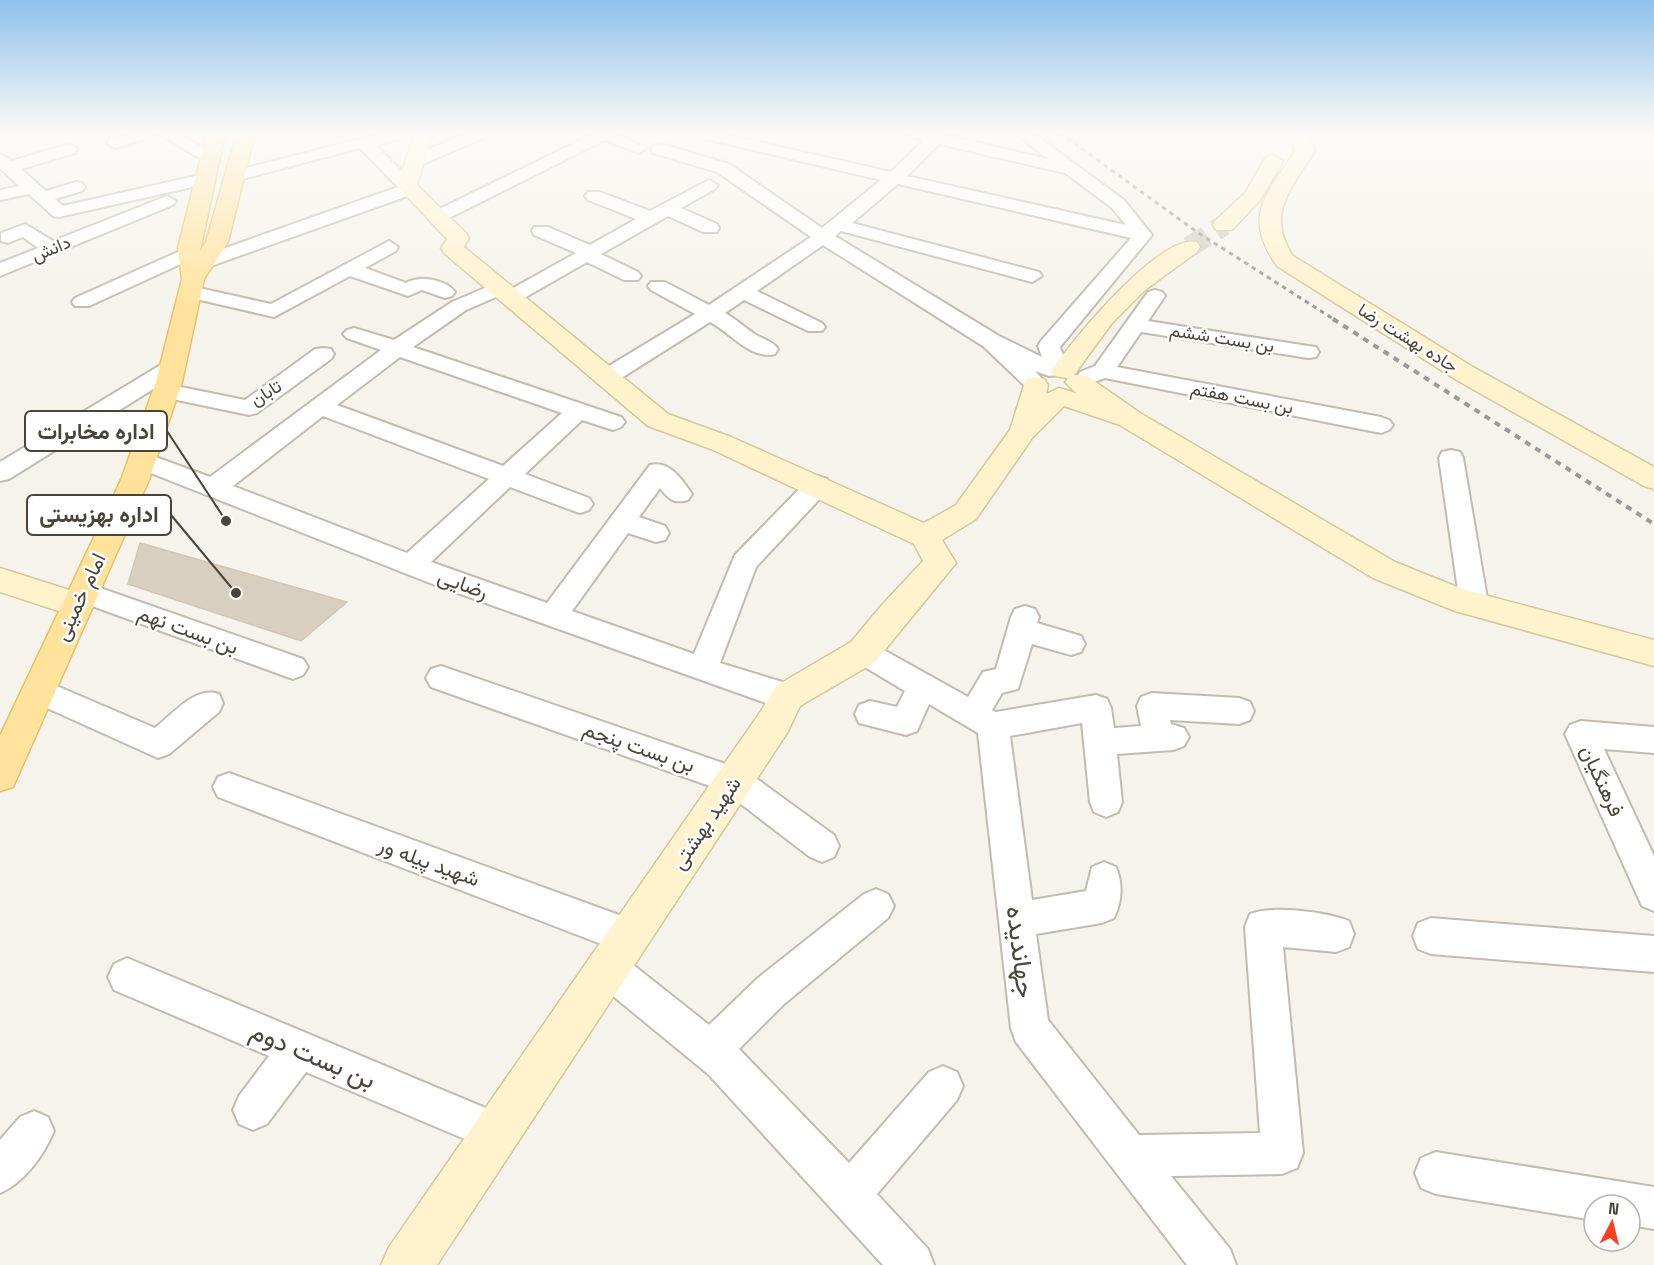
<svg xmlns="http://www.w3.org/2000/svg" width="1654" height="1265" font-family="'Space Grotesk',Vazirmatn,sans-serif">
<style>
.building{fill:#d8cfc1;stroke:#d3c7b4;stroke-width:1.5}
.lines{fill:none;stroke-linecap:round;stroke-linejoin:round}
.secondary-tunnel{stroke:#d4d0c8;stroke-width:21;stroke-dasharray:21 10;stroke-linecap:butt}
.street-casing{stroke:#c2bbae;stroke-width:4}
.secondary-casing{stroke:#d6c79b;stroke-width:3}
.primary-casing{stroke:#e6c16a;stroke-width:3}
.street{fill:#fff;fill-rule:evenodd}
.secondary{fill:#fff3cd;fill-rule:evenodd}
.primary{fill:#ffe39c;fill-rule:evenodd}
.rail-far1{stroke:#9a9a9a;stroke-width:3;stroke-dasharray:4.5 4.5;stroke-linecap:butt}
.rail{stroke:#9a9a9a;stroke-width:4;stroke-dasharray:6 6;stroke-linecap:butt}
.labels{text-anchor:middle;stroke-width:5;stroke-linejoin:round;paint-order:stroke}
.far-street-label{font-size:18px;fill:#4b4439;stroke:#fff}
.street-label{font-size:21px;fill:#4b4439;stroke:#fff}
.near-street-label{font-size:26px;fill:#4b4439;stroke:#fff}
.leader{fill:none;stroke:#4b4439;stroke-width:2}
.callout-dot{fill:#4b4439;stroke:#fff;stroke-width:2}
.callout{fill:#fff;stroke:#4b4439;stroke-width:2}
.callout-label{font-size:22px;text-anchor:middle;font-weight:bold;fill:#4b4439}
</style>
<rect width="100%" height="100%" fill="#f6f3ec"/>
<path class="building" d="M140,543L347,602L301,641L128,584Z"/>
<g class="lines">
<path class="secondary-tunnel" d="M1189,247L1224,225"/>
<g class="street-casing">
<path id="street" d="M132,133H157L155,136L115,148L107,143L109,140Z
M158,133H178L218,157L216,161H204Z
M384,133H408L406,136L376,146L416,185L419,189L416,193L211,266H197L194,262L197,258L398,187L360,148L235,181L229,180L226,176L229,172Z
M468,133H490L488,136L421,165H409L407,161L409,157Z
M595,133H615L646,148L638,153L605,140L443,221H431L428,217L431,213Z
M706,133H719L891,172L924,140L912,137L911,133H936L1048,159L1015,133H1033L1124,200L1152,235L1060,347L1068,369L1065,374L1049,376L1035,371L1044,381L1041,386H1025L983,346L823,245L757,291L822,323L825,327L822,331H808L744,300L725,313C736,319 743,326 753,333C761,339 772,340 778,349L775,354C750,360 730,332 710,322L615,382H599L596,377L599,372L695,314L651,290L648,286L651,282H665L709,305L811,237L717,172L653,153L651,149L653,145H665L729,164L822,228L881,180L706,139L704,136ZM939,144L1065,173L1112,208L1126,225L907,176ZM898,184L1131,238L1041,341L1038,346L1042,357L999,336L835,236L841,231L1032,282L1042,276L1039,272L852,223Z
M69,144L77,149L75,153L21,169L46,191L76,182L82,183L85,187L82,191L55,199L63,206L204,174L213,179L210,183L59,217L53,216L29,194L0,200V190L19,186L0,168V154L12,161Z
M709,180L718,185L715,189L681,208L717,224L719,228L717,232H703L668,216L601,254L638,272L641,276L638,280H624L587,262L517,302H503L500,298L503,294L466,310L413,347L621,417L625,422L621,427L613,430L582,420L525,474L589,498L593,504L589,510L580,513L571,510L510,487L431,562L547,603L650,465C669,460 682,479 692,494L688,500C673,504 669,499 660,488L639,517L665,526L669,533L665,540L656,542L628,533L572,611L694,654L735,555L809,479L818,476L827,479L830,485L827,491L756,567L720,663L799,687L803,696L799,705L788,708L766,703L435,585L133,466L130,460L133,454L142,452L210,477L381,350L347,338L343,334L347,330L354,328L394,340L452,302L499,282L506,284L509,288L506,292L576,253L534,235L532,231L534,227H548L590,245L636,219L588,200L585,196L588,192H600L650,211ZM400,357L562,413L503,466L337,405ZM323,416L489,479L407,553L233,486Z
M167,196L176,201L173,205L0,276V263L38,248L23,237L8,243L1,241V233L25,224L53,241Z
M389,241L398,247L396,251L365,268L406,283C419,275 446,279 455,292L452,296L445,298L422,290L408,296L350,276L274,317L183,296L180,292L183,288L190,286L271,304Z
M189,247L199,253L196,257L89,306H75L72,302L75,298Z
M1155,290L1162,292L1165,296L1148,321L1308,346L1316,347L1319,352L1316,357L1308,358L1141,332L1117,367L1381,417L1389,420L1393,425L1389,430L1381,433L1105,378L1088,384L1080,382L1077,377L1080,372L1095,366L1148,292Z
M323,348L331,349L334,354L331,359L257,413L249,415L158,396L155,391L158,386L9,479L0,481V462L164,363H180L183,368L158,386L166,384L245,400L315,349Z
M1451,450L1460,452L1463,458L1488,604L1484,612L1474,615L1464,612L1460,604L1439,458L1442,452Z
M83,582L303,659L308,667L303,675L293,679L73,599L69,592L73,585Z
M1025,606L1035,609L1039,617L1037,623L1081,636L1085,644L1081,652L1071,655L1032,644L1018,689L1002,693L992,710L996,712L1096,695L1107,699L1111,708L1114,728L1141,726L1137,706L1141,697L1152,693L1239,698L1250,702L1254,711L1250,720L1239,724L1170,720L1171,724L1184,728L1189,737L1184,746L1173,750L1117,754L1122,802L1118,812L1106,817L1094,812L1090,802L1082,723L1010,736L1032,900L1086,891L1092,867L1104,862L1116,867C1123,884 1122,901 1114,918L1102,923L1036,934L1048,1020L1139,1135L1260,1133L1245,927L1250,914C1273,905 1326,912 1349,921L1354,934L1349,947L1336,952L1283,947L1303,1153L1297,1168L1282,1174L1171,1176L1230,1249L1236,1265H1187L1016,1042L1011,1028L978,733L929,704L917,731L906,735L859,723L855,714L859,705L870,701L897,707L905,691L853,660L849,652L853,644L863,640L873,644L968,697L983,672L996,669L1011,617L1015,609Z
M441,666L746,771L834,835L839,846L834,857L822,862L810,857L724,791L431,687L426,678L431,669Z
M38,678L155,728C173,714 195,686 219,694L223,703L219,712L169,754L158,758L27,699L23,690L27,681Z
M1581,721L1654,727V753L1604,749L1654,856V911L1642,906L1565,734L1570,725Z
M229,773L630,919L643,924L648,937L643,950L630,955L218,797L213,787L218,777Z
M876,889L888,894L894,906L888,918L784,1004L739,1049L849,1163L929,1072L943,1066L957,1072L963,1086L957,1100L877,1194L928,1249L934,1265H883L708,1074L596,982L591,969L596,956L609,951L622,956L709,1025L758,978L864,894Z
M1431,918L1654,936V972L1431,954L1418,949L1413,936L1418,923Z
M127,958L512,1119L518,1133L512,1147L498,1153L306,1072L267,1124L253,1130L239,1124L233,1110L239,1096L269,1056L114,990L108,977L114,964Z
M34,1111L48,1117L54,1131C44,1155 24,1183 0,1193V1140L20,1117Z
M1436,1152L1654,1187V1229L1630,1225V1205H1594V1220L1436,1194L1421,1188L1415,1173L1421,1158Z"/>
</g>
<g class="secondary-casing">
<path id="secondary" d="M415,133H433L417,185L466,233L469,238L464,247L668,414L731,437L924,523L956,505L1010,430L1026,379L1035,377L1044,379L1048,385L1046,394L1059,388L1076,393L1065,382L1068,378L1055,376L1051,371C1072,341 1160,233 1197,242L1200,247L1197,252L1145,290L1112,323L1074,375L1087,376L1140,413L1395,562L1462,589L1654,640V666L1455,611L1373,578L1120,425L1064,406L1033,437L976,519L942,540L956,563L875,662L800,706L787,733L437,1265H381L389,1247L761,711L776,686L851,642L881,606L923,561L914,544L711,449L648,426L444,253L441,248L447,239L397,186Z
M1292,133H1306L1315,151C1292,187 1265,215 1293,256L1473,367L1654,467V489L1644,486L1455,379L1277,266C1242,216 1266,195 1295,151L1290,137Z
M1273,155L1283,161L1260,200L1232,230H1216L1213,225L1216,220L1245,193L1266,157Z
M0,568L88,596L93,605L88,614L77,617L0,592Z"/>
</g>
<g class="primary-casing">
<path id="primary" d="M207,133H225L200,251L206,242L237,133H255L228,242L204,279L182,382L149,480L13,787L0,791V736L121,480L156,382L182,279L178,248Z"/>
</g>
<use href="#street" class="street"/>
<use href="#secondary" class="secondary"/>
<use href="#primary" class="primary"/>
<path class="rail-far1" d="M1060,133L1197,232L1335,320"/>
<path class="rail" d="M1333,319L1654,524"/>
</g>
<linearGradient id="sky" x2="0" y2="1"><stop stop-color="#8fc1ec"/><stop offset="0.43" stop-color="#fbfaf6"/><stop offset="1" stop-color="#fbfaf6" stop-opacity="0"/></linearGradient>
<rect width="1654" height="310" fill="url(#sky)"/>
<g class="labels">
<g class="far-street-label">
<text transform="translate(51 249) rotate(-23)" y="6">دانش</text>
<text transform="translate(1222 338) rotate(9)" y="6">بن بست ششم</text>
<text transform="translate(1408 338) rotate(32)" y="6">جاده بهشت رضا</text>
<text transform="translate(266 393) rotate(-32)" y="6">تابان</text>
<text transform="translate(1242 398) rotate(11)" y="6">بن بست هفتم</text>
</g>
<g class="street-label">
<text transform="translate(463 584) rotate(20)" y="7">رضایی</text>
<text transform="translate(80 597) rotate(-65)" y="7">امام خمینی</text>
<text transform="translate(188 630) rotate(20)" y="7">بن بست نهم</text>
<text transform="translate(639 747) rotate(19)" y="7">بن بست پنجم</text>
<text transform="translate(1602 781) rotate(65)" y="7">فرهنگیان</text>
<text transform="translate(706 823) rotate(-56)" y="7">شهید بهشتی</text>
<text transform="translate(429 862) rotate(20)" y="7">شهید پیله ور</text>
</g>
<g class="near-street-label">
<text transform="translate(1021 952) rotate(83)" y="9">جهاندیده</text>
<text transform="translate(313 1055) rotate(23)" y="9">بن بست دوم</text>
</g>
</g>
<path class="leader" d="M226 521L167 431M236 593L171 515"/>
<g class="callout-dot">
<circle cx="226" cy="521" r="6"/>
<circle cx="236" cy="593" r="6"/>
</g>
<g class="callout">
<rect x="25" y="411" width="142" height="40" rx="6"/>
<rect x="27" y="495" width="144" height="40" rx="6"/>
</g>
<g class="callout-label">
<text x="96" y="439">اداره مخابرات</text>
<text x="99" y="522">اداره بهزیستی</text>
</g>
<g transform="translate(1612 1223) rotate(7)"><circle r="28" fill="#ffffff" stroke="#b7b4b0" stroke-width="1.5"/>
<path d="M0-4.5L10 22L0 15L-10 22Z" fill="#fc3f1d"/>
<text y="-9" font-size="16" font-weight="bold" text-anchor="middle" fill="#4b4439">N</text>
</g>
</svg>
